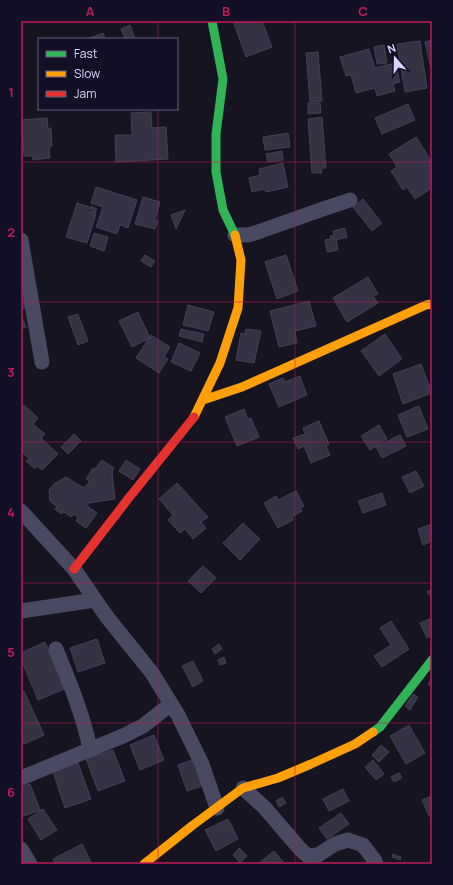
<svg xmlns="http://www.w3.org/2000/svg" width="453" height="885" font-family="Manrope,sans-serif">
<style>
.building{fill:#343243;stroke:#433f54}
.lines{fill:none;stroke-linecap:round;stroke-linejoin:round}
.street{stroke:#4a4962;stroke-width:15}
.fast{stroke:#30b455;stroke-width:9}
.slow{stroke:#ff9f0a;stroke-width:9}
.jam{stroke:#e5322d;stroke-width:9}
.grid{fill:none;stroke:#c2185b;stroke-width:1;stroke-opacity:0.55}
.neatline{fill:none;stroke:#c2185b;stroke-width:1.5}
.grid-label{font-size:13px;text-anchor:middle;font-weight:bold;fill:#c2185b}
</style>
<rect width="100%" height="100%" fill="#161421"/>
<path class="building" d="M233,21H262L272,47L246,57Z
M130,25L135,39H125L121,29Z
M103,33L105,39H87Z
M432,40V68H431L425,42Z
M420,41L427,88L405,92L397,44Z
M384,45L387,63L377,64L374,47Z
M369,49L375,68L395,63L400,82L393,84L395,91L377,96L375,88L356,93L351,75L346,76L340,57Z
M318,52L322,101L310,102L306,53Z
M308,103H320L321,113L308,114Z
M408,104L415,120L382,134L375,118Z
M151,112L152,128L166,127L168,159L116,162L115,135H132L131,113Z
M322,117L326,168H321L322,173H312L308,119Z
M47,118L48,129L51,128L52,146H49L50,158L33,160V156H24L22,120Z
M288,133L290,147L265,150L263,137Z
M416,137L432,162V181L431,182L432,188L415,199L407,187L403,190L391,171L397,167L389,154Z
M282,151L283,160L268,162L266,154Z
M283,163L288,187L266,192L265,189L252,192L249,178L260,175L259,169Z
M96,187L137,200L128,228L120,225L117,234L96,227L103,207L91,203Z
M143,197L160,202L155,220L158,221L155,229L135,224Z
M363,199L382,223L372,231L353,207Z
M77,203L89,207L87,211L96,214L87,243L66,237Z
M91,206L97,209L95,213L89,209Z
M185,210L176,229L171,215Z
M345,228L347,237L336,240L338,250L327,252L325,240L331,239L330,236L334,235L333,231Z
M94,233L108,237L104,251L90,246Z
M145,255L155,261L151,267L141,261Z
M286,255L298,291L277,299L265,262Z
M368,277L378,294L373,296L378,303L347,322L333,298Z
M25,298L28,307L21,309V300Z
M309,301L316,326L295,331L297,343L279,347L270,311Z
M188,305L214,312L208,331L183,325Z
M138,312L150,338L132,347L119,321Z
M78,314L88,341L78,345L68,317Z
M21,315L26,327L21,329Z
M181,329L204,334L202,342L179,336Z
M246,329L261,331L254,363L236,360L241,333L245,334Z
M385,334L402,359L379,376L361,351Z
M151,335L170,347L164,357L168,359L159,373L136,358Z
M179,343L200,353L191,371L171,362Z
M421,364L432,393L403,404L393,374Z
M300,376L307,395L279,407L269,384L283,378L285,382Z
M24,405L38,418L33,424L45,434L41,438L58,454L42,470L37,466L35,469L26,461L29,458L21,452V408Z
M419,406L428,429L407,437L398,415Z
M244,409L248,419L251,418L259,437L237,446L225,417Z
M319,421L329,444L326,446L330,455L311,463L304,446L298,449L293,438L305,434L303,428Z
M379,425L387,439L370,450L361,436Z
M74,434L81,441L68,454L61,447Z
M400,435L406,446L382,458L376,447Z
M102,460L114,468L112,473L115,499L89,503L87,506L97,513L86,528L76,521L78,518L74,514L71,517L64,512L61,514L55,509L57,507L50,501L49,490L54,484L66,477L84,488L90,481L86,479L93,468L95,469Z
M126,460L140,469L133,480L119,471Z
M416,471L424,486L410,493L402,477Z
M177,483L208,517L201,522L206,528L193,539L185,529L180,533L168,520L173,515L159,499Z
M296,491L304,506L300,508L302,511L292,517L293,520L278,528L264,503L276,496L278,500Z
M382,493L386,505L363,513L358,501Z
M243,523L260,539L240,560L223,543Z
M432,524V541L423,545L418,529Z
M203,566L216,578L201,593L188,581Z
M432,589V598L427,592Z
M432,618V635L427,638L420,623Z
M391,621L409,649L382,667L374,656L391,645L380,628Z
M97,639L105,663L78,672L70,648Z
M45,642L64,689L38,700L21,659V653Z
M219,644L222,649L215,654L212,649Z
M224,657L226,663L220,665L218,660Z
M193,661L203,681L193,687L182,666Z
M432,678V686L428,684Z
M24,691L44,735L24,744L21,737V693Z
M413,694L418,697L410,710L405,706Z
M409,725L425,753L406,764L390,736Z
M154,735L164,760L140,770L130,745Z
M381,745L389,752L379,762L372,755Z
M113,750L125,781L98,791L86,759Z
M200,757L208,784L187,791L178,765Z
M77,760L91,799L65,808L52,769Z
M373,760L384,774L376,780L365,767Z
M399,773L402,778L394,782L391,777Z
M30,784L40,810L21,817V787Z
M343,789L349,801L329,811L323,799Z
M432,796V815L429,816L422,800Z
M282,797L286,803L279,807L276,801Z
M43,809L57,830L41,840L28,819Z
M341,813L349,824L327,839L319,828Z
M228,819L238,839L216,851L205,830Z
M82,844L92,864H55L53,859Z
M239,848L247,856L240,863L233,855Z
M274,851L285,864H258Z
M393,854L401,857L400,860L392,857Z"/>
<g class="lines">
<path class="street" d="M235,235H248L255,233L323,209L350,200
M21,240L42,362
M21,511L74,569L107,617L152,673L178,715L202,764L217,808
M21,611L95,600
M56,649C69,681 83,714 90,749
M21,778L123,736L143,726L171,704
M243,788L264,807L301,850L308,856L318,855L335,844L348,840L363,845L375,861L376,864
M21,849L30,864"/>
<path class="fast" d="M212,21L223,79L216,134V172L223,210L235,235
M373,732L380,727L432,660"/>
<path class="slow" d="M203,400L242,387L426,305L432,304
M194,417L220,363L238,308L241,260L235,235
M144,864L193,825L243,788L278,778L311,764L355,744L373,732"/>
<path class="jam" d="M74,569L128,499L194,417"/>
</g>
<path class="grid" d="M158,21V39M295,21V864M158,109V864M21,162H432M21,302H432M21,442H432M21,583H432M21,723H432"/>
<rect width="453" height="885" fill="none" stroke="#130f26" stroke-width="44"/>
<rect x="38" y="38" width="140" height="72" fill="#130f26" stroke="#625e7d"/>
<rect x="46" y="51" width="20" height="6" fill="#30b455" stroke="#625e7d"/>
<text x="74" y="58" font-size="12" fill="#d9d4ff">Fast</text>
<rect x="46" y="71" width="20" height="6" fill="#ff9f0a" stroke="#625e7d"/>
<text x="74" y="78" font-size="12" fill="#d9d4ff">Slow</text>
<rect x="46" y="91" width="20" height="6" fill="#e5322d" stroke="#625e7d"/>
<text x="74" y="98" font-size="12" fill="#d9d4ff">Jam</text>
<g transform="translate(395 58) rotate(340)" stroke="#130f26" stroke-width="3" paint-order="stroke">
<path d="M0-3L7 15L0 10L-7 15Z" fill="#d9d4ff"/>
<text y="-6" font-size="11" font-weight="bold" text-anchor="middle" fill="#d9d4ff">N</text>
</g>
<rect x="22" y="22" width="409" height="841" class="neatline"/>
<g class="grid-label">
<text x="90" y="16">A</text>
<text x="226" y="16">B</text>
<text x="363" y="16">C</text>
<text x="11" y="97">1</text>
<text x="11" y="237">2</text>
<text x="11" y="377">3</text>
<text x="11" y="517">4</text>
<text x="11" y="657">5</text>
<text x="11" y="797">6</text>
</g>
</svg>
